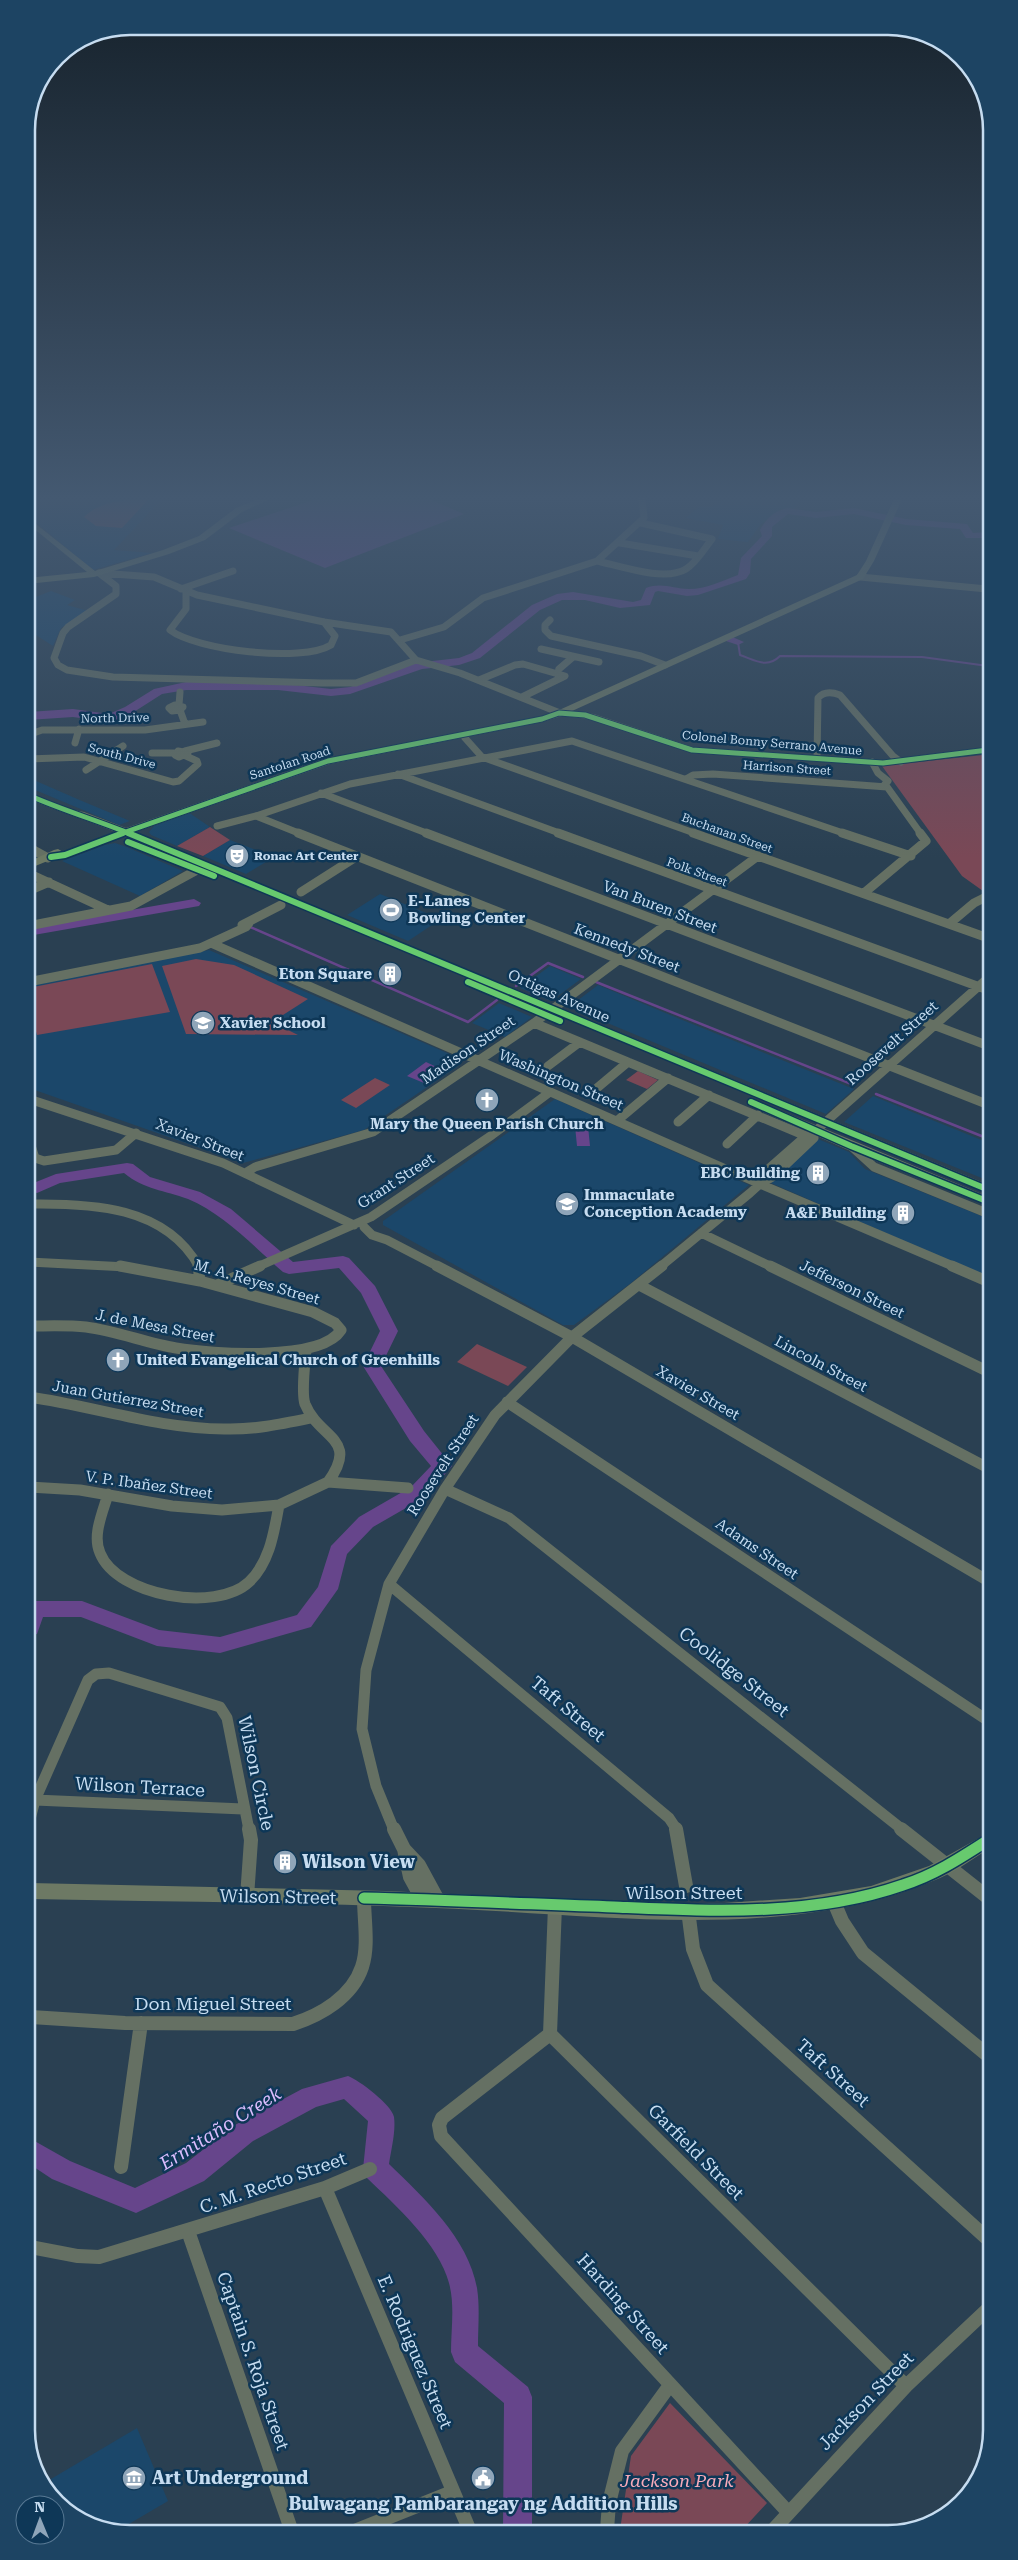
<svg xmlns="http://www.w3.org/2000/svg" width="1018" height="2560" font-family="'Roboto Serif',serif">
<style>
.built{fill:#1b476a}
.green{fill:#7a4856}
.water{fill:#66458b}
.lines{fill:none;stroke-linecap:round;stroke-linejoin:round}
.stream-far1{stroke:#66458b;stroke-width:2}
.stream{stroke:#66458b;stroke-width:2.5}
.river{fill:#66458b;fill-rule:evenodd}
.minor-far3{stroke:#657063;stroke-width:7}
.minor-far2{stroke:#657063;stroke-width:9}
.minor-far1{stroke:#657063;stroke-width:11}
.minor{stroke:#657063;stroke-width:14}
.major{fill:#6d7964;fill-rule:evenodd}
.cycleway-far2-casing{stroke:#0e3757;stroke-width:7}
.cycleway-far1-casing{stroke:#0e3757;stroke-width:9}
.cycleway-casing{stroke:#0e3757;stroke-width:14}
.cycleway-far2{stroke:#67ca6e;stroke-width:5}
.cycleway-far1{stroke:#67ca6e;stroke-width:6}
.cycleway{stroke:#67ca6e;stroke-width:11}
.labels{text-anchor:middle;stroke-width:5;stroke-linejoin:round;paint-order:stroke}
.far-street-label{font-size:12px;fill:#c6dcf0;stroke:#0e3757}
.far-poi-label{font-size:12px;font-weight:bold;fill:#c6dcf0;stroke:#0e3757;text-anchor:start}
.poi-label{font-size:15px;font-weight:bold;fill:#c6dcf0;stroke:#0e3757;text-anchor:start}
.street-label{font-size:15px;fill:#c6dcf0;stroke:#0e3757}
.near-street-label{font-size:18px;fill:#c6dcf0;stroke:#0e3757}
.near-poi-label{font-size:18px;font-weight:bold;fill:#c6dcf0;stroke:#0e3757;text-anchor:start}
.near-park-label{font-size:18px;font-style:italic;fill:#f8abba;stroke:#0e3757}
.near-water-label{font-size:19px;font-style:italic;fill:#dabcfc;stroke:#0e3757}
.rim{fill:none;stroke:#c6dcf0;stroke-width:2.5}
</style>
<rect width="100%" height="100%" fill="#2a4052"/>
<path class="built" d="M27,499H162L114,550L152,553L93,570L27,515Z
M725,499H802L795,508L780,509L771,516L760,525L748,542L718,539L723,525L686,518L698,507H711Z
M51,591L75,600L67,605L88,611L61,628L53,646L28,630V600Z
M36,781L82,801L130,821L119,825L28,787Z
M188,812L210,827L177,846L151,835L149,832L154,826Z
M230,840L274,857L246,874L203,856Z
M115,843L124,846L183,871L140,896L62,861L105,845Z
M380,894L441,919L408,941L347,915Z
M209,950L461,1059V1064L364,1130L243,1163L29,1088L28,986Z
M550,966L581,979L551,1001L520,988Z
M598,985L680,1019L854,1089L826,1114L569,1007Z
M499,1003L532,1017L505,1037L472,1023Z
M873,1096L989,1143V1181L844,1122Z
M555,1099L749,1185L631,1283L574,1325H563L383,1225V1221Z
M818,1139L849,1152L865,1169L989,1219V1278L771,1183Z
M137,2428L168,2501L117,2531L67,2512L59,2501L51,2479Z"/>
<path class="green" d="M149,499L122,528L96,526L84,517C101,500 126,500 149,499Z
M983,755L988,760V890L983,891L962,876L882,766Z
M210,827L230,840L203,856L177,846Z
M196,959L234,965L308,999L272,1022L298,1035L186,1034L162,966Z
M152,964L170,1012L37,1035L28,1005V988Z
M638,1071L658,1080L647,1089L626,1080Z
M375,1078L390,1085L356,1108L341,1100Z
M477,1344L527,1367L508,1386L457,1362Z
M670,2403L767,2503L742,2530H620L631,2456Z"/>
<path class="water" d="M316,499H429L464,514L325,568L229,528Z
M426,1062L443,1070L424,1083L407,1076Z
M575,1126H588L590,1146H577Z"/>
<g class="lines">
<path class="stream-far1" d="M738,642L740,655C755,660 767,669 780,656L922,657L988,666"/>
<path class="stream" d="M248,926L468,1022L497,1000
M596,982L854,1085
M516,986L548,963L583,977
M876,1094L989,1139"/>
<path class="river" d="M787,508L816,512L854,508L906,519L967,524L973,533L987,532V538H966L960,529L906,525L854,514L816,518L788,514L772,527V536L751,559L750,573L746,579L698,595L687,596L658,591L655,592L650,605L620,608L585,600H562L540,610L480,658L459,665L422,669L350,694L331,696L278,690H186L162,694L126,717L109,722L73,717L28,720V712L73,709L109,714L125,707L154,689L186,682L278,683L331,689L350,687L415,663L459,658L472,653L532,605L557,594L573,592L633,602L641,600L646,588C662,582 673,589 689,589C706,589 722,581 738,575L741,558L762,536L760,530C766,519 774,511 787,508Z
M730,636L744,642L738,645L726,641V637Z
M194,899L201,903L199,906L28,936V928Z
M127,1163L133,1164L150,1177L200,1192L231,1209L293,1262L343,1256L349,1258L375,1286L398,1331L381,1366L424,1431L452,1466L425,1497L373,1527L347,1554L338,1589L311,1627L220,1653L157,1646L81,1617H43L37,1634L30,1636V1603L34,1601H82L159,1630L220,1637L297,1615L318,1587L331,1546L359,1517L411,1487L431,1466L410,1441L363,1366L380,1331L361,1293L339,1268L289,1274L283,1272C253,1246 224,1214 188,1199C164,1190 145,1190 124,1173L60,1183L37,1193L29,1191V1180L36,1182L56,1174Z
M348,2076C359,2080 392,2105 394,2117C396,2131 391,2150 389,2164C424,2198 468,2238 477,2288C480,2307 478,2327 478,2346L528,2387L532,2397V2531H503L504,2403L455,2362L451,2352C451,2330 455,2305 449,2283C439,2244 395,2205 367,2178L363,2169L368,2121L344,2099L316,2107L253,2141L204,2181L136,2213L52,2179L31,2165V2139L70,2161L135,2188L186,2163L235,2125L302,2089Z"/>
<path class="minor-far3" d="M620,543L698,556
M597,561C620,566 665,582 686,569C697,562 704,549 712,539L641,523
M99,573L116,586V594L68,627L63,633L54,658L58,665L67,670L113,677L322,683H356L416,660
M100,573L154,577L197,595L324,622L391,632L416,660L460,673L560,713
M860,577L987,589
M181,589L233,571
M186,591V609L170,630C196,650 302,663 331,645L335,636L324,622
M550,620L545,625V630L551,636L641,656L665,665
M400,640L444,627L483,598L597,561L644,518L642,499
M541,649L599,662
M559,669L573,657
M479,680L515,665L523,664L565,676L522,697
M175,705L183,707L180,710L172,711L169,708Z
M179,705L180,692
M180,710L185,724
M28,735L42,730H145L203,722
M465,738L482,757L697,834
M75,743L79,729
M178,751L188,753L179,757L175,755Z
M185,751L217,743
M152,753H175
M817,758L818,698C824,691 832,692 840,695L893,756L901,762
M28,759L84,757L173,782L179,781L198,764L197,761L186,756
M872,762L878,773L888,781L885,784L921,834
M86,770L123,746
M398,774L562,834
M686,779L693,775L713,774L887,787
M321,793L429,834
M256,816L301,834
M217,826L256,816L350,784L572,741L846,834"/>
<path class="minor-far2" d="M298,833L989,1105
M426,833L989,1046
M558,833L988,990
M693,833L988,938
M842,833L911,856
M28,847L48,858
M28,873L108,910
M28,891L49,882
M301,892L356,857
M864,893L926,841L920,833
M949,924L974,903L988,896
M242,925L281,905
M28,926L131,906L197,870
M213,944L760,1184
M28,982L200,948L246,927L249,923
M534,1023L806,1136
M548,1066L580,1042
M597,1088L628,1062
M29,1099L223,1163L354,1225
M618,1120L668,1078
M678,1122L709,1095
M812,1134L814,1138L774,1176L760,1184L955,1267
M29,1139L35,1158L44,1161L116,1150L136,1133
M727,1144L758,1115
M851,1146L874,1167L989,1214
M245,1173L255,1167L373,1132L534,1023L758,856
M29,1204C91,1203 166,1206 199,1267
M364,1227L372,1235L387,1240L439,1267
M701,1233L772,1267
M29,1262L127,1267
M257,1267L371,1217L492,1135L550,1092
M660,1267L750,1193L760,1184V1177L765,1172L806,1136L812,1134L988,978"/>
<path class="minor-far1" d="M198,1266L200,1281
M437,1266L572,1337L990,1582
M770,1266L989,1372
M952,1266L989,1282
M217,1285L260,1266
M639,1285L990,1469
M29,1326C48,1326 68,1325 86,1327C117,1331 146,1343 176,1348C211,1354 321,1362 341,1330L335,1323L313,1312L200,1281L120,1266
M306,1350C305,1363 301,1393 305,1404C319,1439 360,1438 328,1482
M29,1397C94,1406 158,1429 224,1429C254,1430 282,1424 311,1418
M507,1402L990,1722
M29,1487L80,1490L172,1506L222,1510L279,1505L328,1482L408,1488
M445,1489L509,1518L903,1830
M108,1494C103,1512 92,1535 100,1553C117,1596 216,1613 249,1582C270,1562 274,1532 279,1505
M389,1584L669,1818L677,1830
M35,1800L243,1809
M30,1819L35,1800L88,1680L96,1674L109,1673L220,1707L227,1718L249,1830
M394,1830L376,1786L362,1729L366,1670L389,1584L445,1489L495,1415L572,1337L662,1266"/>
<path class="minor" d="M394,1829L404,1849L419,1865L438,1900
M676,1829L686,1886
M901,1829L991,1900
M404,1849L410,1877L422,1899
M247,1897L251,1840L249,1829
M834,1902L842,1921L863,1953L991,2058
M555,1906L550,2034L906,2386
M688,1910L693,1949L707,1985L991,2242
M31,2017L125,2023L293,2024C321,2015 352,1997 362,1967C369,1946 364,1920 364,1898
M550,2034L442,2118L439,2125L441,2136L788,2512
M121,2167L141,2023
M325,2188L470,2531
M188,2231L292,2532
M31,2247L78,2256L99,2257L325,2188L370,2169
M774,2529L906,2386L991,2306
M607,2530L609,2503L622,2451L670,2385
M352,2532L452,2492"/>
<path class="major" d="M258,499H270L242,512L205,540L169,554L94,577L27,584V578L87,572L27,523V517L95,571L163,550L199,536L236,508Z
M894,499H902L874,561L863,579L572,711L594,714L693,747L883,760L988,747V753L883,766L692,753L590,719L562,716L542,722L330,764L135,832L989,1185V1194L125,835L69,857L50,860L28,869V862L54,850L58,849L63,852L116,832C86,820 57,811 28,799V792L69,809L84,812L126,828L324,759L540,717L557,711L857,575L866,561Z
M767,1105L989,1197V1206L846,1149L763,1112L761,1109Z
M990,1832V1848C974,1858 958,1870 940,1878C786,1944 599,1914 436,1908C301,1902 166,1902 30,1899V1883L386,1891L648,1903H724L800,1898L871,1886L929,1866Z"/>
<g class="cycleway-far2-casing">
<path id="cycleway-far2" d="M28,795C62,810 96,820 131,834
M120,834L328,761L542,719L559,713L585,715L692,750L883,763L988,750"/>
</g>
<g class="cycleway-far1-casing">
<path id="cycleway-far1" d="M128,833L989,1190
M128,842L214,876
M51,857L65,855L123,833
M468,982L560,1021
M751,1102L851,1146L989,1202"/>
</g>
<g class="cycleway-casing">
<path id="cycleway" d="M364,1898C447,1900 531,1904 614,1907C710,1911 811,1917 903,1885C935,1875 962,1857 990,1839"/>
</g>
<use href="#cycleway-far2" class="cycleway-far2"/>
<use href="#cycleway-far1" class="cycleway-far1"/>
<use href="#cycleway" class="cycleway"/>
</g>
<linearGradient id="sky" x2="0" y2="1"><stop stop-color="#17232d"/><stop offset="0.58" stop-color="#445971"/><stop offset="1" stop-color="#445971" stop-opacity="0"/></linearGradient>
<rect width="1018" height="858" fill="url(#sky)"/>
<defs>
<g id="theatre-disc" transform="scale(1.25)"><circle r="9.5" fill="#8fa5b9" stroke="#0e3757"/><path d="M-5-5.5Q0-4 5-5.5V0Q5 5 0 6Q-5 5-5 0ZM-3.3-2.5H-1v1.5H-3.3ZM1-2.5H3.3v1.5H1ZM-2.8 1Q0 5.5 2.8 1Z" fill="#fff"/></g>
<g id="stadium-disc" transform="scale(1.25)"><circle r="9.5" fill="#8fa5b9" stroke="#0e3757"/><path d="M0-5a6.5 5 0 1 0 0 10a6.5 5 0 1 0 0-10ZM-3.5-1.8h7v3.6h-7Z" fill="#fff"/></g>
<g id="building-disc" transform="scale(1.25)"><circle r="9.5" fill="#8fa5b9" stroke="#0e3757"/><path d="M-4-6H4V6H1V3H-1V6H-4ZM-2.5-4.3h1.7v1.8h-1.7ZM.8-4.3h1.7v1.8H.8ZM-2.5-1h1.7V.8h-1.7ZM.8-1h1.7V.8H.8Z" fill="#fff"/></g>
<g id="school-disc" transform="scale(1.25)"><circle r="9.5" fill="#8fa5b9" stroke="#0e3757"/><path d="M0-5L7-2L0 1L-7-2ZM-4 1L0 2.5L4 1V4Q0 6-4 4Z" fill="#fff"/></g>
<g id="church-disc" transform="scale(1.25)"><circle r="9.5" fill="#8fa5b9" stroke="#0e3757"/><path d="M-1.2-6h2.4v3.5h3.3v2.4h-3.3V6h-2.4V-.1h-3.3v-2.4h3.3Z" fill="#fff"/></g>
<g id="museum-disc" transform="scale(1.25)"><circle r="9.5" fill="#8fa5b9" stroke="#0e3757"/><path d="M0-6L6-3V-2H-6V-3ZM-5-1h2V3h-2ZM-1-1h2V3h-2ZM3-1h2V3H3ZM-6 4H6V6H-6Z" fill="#fff"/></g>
<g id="civic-disc" transform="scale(1.25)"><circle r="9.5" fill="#8fa5b9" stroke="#0e3757"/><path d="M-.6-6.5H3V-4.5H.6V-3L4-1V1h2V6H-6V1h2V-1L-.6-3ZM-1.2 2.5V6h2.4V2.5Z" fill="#fff"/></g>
</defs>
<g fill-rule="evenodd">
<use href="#theatre-disc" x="237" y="856"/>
<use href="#stadium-disc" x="391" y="910"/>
<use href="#building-disc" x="390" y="974"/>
<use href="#school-disc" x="203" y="1023"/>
<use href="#church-disc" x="487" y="1100"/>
<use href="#building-disc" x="818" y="1173"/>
<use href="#school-disc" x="567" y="1204"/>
<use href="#building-disc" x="903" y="1213"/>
<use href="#church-disc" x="118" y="1360"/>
<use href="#building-disc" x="285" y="1862"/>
<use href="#museum-disc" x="134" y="2478"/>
<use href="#civic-disc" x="483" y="2478"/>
</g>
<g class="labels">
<g class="far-street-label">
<text transform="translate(115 718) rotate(-1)" y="4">North Drive</text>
<text transform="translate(772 743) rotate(5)" y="4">Colonel Bonny Serrano Avenue</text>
<text transform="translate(122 756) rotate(15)" y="4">South Drive</text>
<text transform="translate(290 763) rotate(-18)" y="4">Santolan Road</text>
<text transform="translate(787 768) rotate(4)" y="4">Harrison Street</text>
<text transform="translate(727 833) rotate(20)" y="4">Buchanan Street</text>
<text transform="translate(697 872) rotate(20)" y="4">Polk Street</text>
</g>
<g class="far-poi-label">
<text x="254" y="860">Ronac Art Center</text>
</g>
<g class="poi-label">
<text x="408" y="906">E-Lanes<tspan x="408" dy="17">Bowling Center</tspan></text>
<text x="372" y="979" text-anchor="end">Eton Square</text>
<text x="220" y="1028">Xavier School</text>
<text x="487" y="1129" text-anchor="middle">Mary the Queen Parish Church</text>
<text x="800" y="1178" text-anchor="end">EBC Building</text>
<text x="584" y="1200">Immaculate<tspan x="584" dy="17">Conception Academy</tspan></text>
<text x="886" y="1218" text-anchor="end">A&amp;E Building</text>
<text x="136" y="1365">United Evangelical Church of Greenhills</text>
</g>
<g class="street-label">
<text transform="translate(660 907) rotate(21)" y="5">Van Buren Street</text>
<text transform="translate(627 948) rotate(21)" y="5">Kennedy Street</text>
<text transform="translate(559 996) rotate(24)" y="5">Ortigas Avenue</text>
<text transform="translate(892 1043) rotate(-42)" y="5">Roosevelt Street</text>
<text transform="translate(468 1050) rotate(-34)" y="5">Madison Street</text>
<text transform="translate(561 1080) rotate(23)" y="5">Washington Street</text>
<text transform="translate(200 1140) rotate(21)" y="5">Xavier Street</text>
<text transform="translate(396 1181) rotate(-33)" y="5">Grant Street</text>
<text transform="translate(257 1282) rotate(16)" y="5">M. A. Reyes Street</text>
<text transform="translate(852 1289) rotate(26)" y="5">Jefferson Street</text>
<text transform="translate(155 1326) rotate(11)" y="5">J. de Mesa Street</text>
<text transform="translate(821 1364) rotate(28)" y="5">Lincoln Street</text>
<text transform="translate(698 1393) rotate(30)" y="5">Xavier Street</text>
<text transform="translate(128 1399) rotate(10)" y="5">Juan Gutierrez Street</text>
<text transform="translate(443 1465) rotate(-57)" y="5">Roosevelt Street</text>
<text transform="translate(149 1485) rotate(8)" y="5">V. P. Ibañez Street</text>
<text transform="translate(757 1549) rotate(34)" y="5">Adams Street</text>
</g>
<g class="near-street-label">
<text transform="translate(734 1672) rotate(38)" y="6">Coolidge Street</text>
<text transform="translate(568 1709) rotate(40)" y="6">Taft Street</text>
<text transform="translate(256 1773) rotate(78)" y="6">Wilson Circle</text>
<text transform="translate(140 1787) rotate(3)" y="6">Wilson Terrace</text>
<text x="684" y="1899">Wilson Street</text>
<text transform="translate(278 1897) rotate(1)" y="6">Wilson Street</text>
<text x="213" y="2010">Don Miguel Street</text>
<text transform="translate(833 2073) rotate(42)" y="6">Taft Street</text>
<text transform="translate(696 2152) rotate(45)" y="6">Garfield Street</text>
<text transform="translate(273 2183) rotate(-19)" y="6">C. M. Recto Street</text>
<text transform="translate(623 2304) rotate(48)" y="6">Harding Street</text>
<text transform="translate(415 2352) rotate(67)" y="6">E. Rodriguez Street</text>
<text transform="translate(253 2361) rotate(71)" y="6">Captain S. Roja Street</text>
<text transform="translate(866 2401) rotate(-46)" y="6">Jackson Street</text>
</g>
<g class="near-poi-label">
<text x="302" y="1868">Wilson View</text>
<text x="152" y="2484">Art Underground</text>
<text x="483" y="2510" text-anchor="middle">Bulwagang Pambarangay ng Addition Hills</text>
</g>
<g class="near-park-label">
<text x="677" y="2487">Jackson Park</text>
</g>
<g class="near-water-label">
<text transform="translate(220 2128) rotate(-32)" y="7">Ermitaño Creek</text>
</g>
</g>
<path d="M0 0H1018V2560H0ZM130 35H888A95 95 0 0 1 983 130V2430A95 95 0 0 1 888 2525H130A95 95 0 0 1 35 2430V130A95 95 0 0 1 130 35Z" fill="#1d4463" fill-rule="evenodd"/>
<path class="rim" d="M130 35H888A95 95 0 0 1 983 130V2430A95 95 0 0 1 888 2525H130A95 95 0 0 1 35 2430V130A95 95 0 0 1 130 35Z"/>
<g transform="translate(40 2520) rotate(359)"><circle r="24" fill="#0e3757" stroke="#587994"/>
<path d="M0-4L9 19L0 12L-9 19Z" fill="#8fa5b9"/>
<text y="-8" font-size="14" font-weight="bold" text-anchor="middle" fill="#c6dcf0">N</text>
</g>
</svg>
